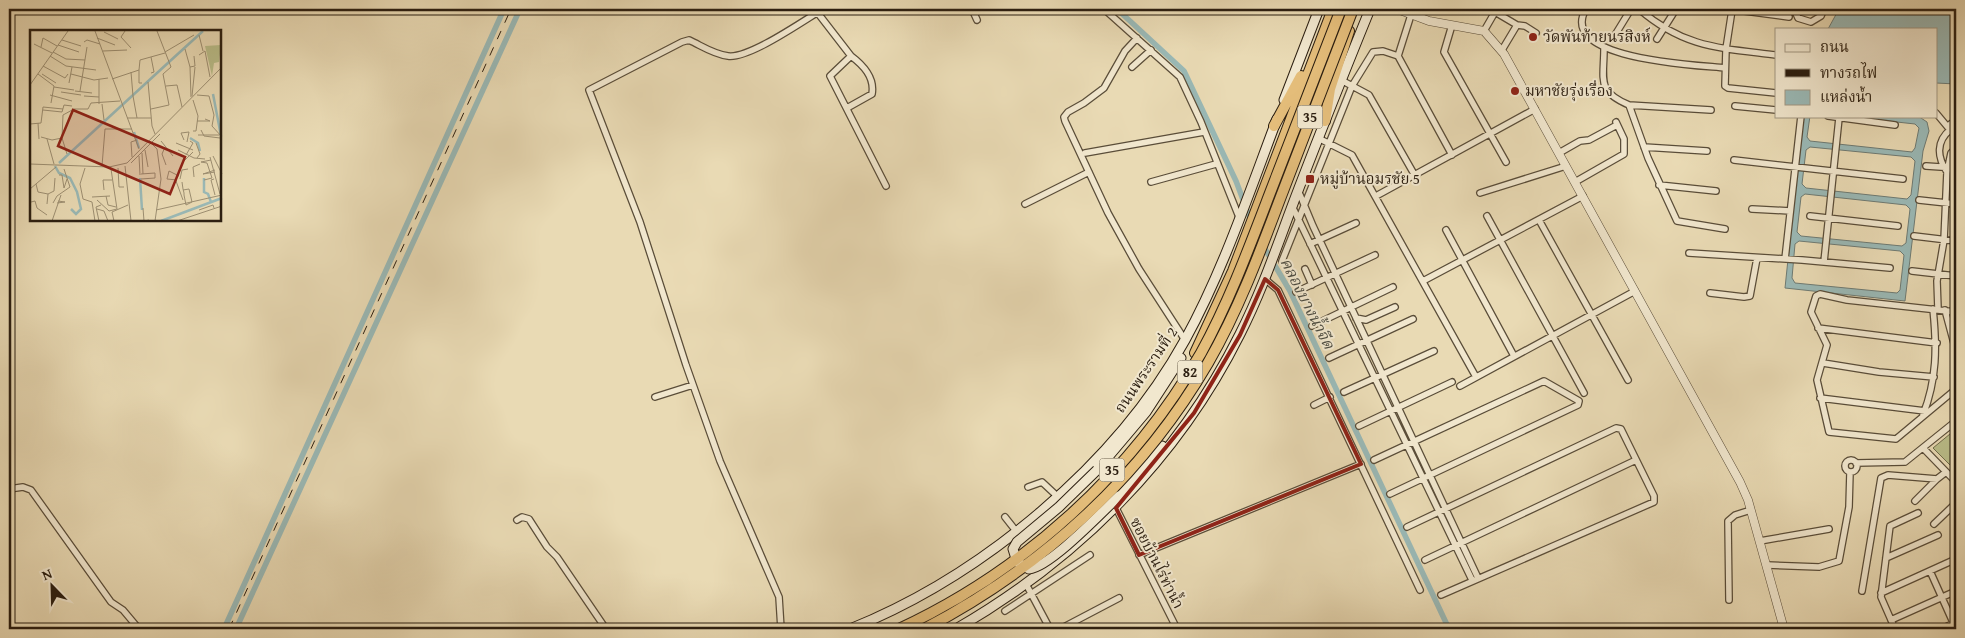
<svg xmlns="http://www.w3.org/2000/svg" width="1965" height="638" font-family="'Gentium Book Plus','Noto Serif Thai',serif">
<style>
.green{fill:#babe8a;stroke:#726e4d}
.water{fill:#9ab9b6;stroke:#6e7b74;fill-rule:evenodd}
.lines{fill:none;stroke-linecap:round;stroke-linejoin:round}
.canal{stroke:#9ab9b6;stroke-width:5.5}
.minor-casing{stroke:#5a4d39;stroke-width:8}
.tertiary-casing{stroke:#5a4d39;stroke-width:9}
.secondary-casing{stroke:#2b1e10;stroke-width:11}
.trunk-casing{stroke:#2b1e10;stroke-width:12}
.minor{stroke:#f1e7ce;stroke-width:5.5}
.tertiary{stroke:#f1e7ce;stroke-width:8}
.secondary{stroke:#f1e7ce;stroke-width:9}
.trunk{stroke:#e4bd7a;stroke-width:10}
.rail{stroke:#2b1e10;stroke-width:1;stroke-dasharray:9 9;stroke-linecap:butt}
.secondary-bridge-casing{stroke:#2b1e10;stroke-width:11;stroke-linecap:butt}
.motorway-bridge-casing{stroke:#2b1e10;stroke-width:12;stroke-linecap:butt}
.secondary-bridge{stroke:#f1e7ce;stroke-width:9}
.motorway-bridge{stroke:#e4bd7a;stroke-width:10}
.marked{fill:none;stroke:#8f2418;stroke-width:4;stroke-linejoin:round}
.poi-dot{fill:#8f2418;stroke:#f1e7ce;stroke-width:2}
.labels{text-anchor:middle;stroke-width:4;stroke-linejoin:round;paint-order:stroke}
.shield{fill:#f1e7ce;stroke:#665a49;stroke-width:1}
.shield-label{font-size:14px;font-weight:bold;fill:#2b1e10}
.poi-label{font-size:15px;fill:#2b1e10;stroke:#f1e7ce;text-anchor:start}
.street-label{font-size:15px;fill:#2b1e10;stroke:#f1e7ce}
.water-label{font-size:16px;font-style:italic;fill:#4c4c42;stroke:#f1e7ce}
.inset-river{fill:none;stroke:#9ab9b6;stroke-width:2.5}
.inset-road{fill:none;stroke:#9d8f72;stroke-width:1}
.view{fill:#8f2418;fill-opacity:0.15;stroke:#8f2418;stroke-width:2.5}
.inset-edge{fill:none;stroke:#2b1e10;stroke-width:2.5}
</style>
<rect width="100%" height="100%" fill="#e9dab4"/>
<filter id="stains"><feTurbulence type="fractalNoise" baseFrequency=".004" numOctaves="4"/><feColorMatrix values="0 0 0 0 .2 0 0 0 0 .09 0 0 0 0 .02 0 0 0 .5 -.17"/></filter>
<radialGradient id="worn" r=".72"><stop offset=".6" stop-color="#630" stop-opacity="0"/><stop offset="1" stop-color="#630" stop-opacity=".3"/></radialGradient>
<path class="green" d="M1956,429V471L1933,448Z"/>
<path class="water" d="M1839,9H1956V84L1936,83V29H1828Z
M1803,116H1810L1807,137L1810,141L1912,152L1915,148L1919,128L1915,124L1842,116H1918L1927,122L1929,131L1923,151L1905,301L1785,288ZM1810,147L1911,157L1915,161L1911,195L1907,199L1806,188L1802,184L1806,150ZM1805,194L1906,205L1910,209L1906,243L1902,246L1801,236L1797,232L1801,197ZM1799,241L1900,251L1904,255L1900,290L1897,293L1795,283L1792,278L1795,244Z"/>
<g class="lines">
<path class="canal" d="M1117,9L1184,71L1236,181L1251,221
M1255,232L1290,291L1449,629
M224,629L504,9
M236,629L520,9"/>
<g class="minor-casing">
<path id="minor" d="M972,9L977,20
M1104,9L1180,77L1201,122L1239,217
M1496,9L1495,12L1517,25L1502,50
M1586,9C1556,60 1699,65 1725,68
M1639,9C1684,48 1720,48 1776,55
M1729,9L1789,17
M1794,9L1798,18L1811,22L1821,16L1824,9
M1732,10L1726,49L1725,86L1728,88L1776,93
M817,12L851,56L830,76L886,186
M1411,15L1398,56L1452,155
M1452,25L1444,52L1506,162
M1517,25L1525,26L1536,33
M1484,31L1495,12
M1615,35L1631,9
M1137,38L1125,51L1104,88L1084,103L1068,112L1064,117L1065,121L1108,213L1139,269L1185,340
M1657,39L1676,9
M1604,48C1604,80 1596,91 1629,105L1711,110
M1132,67L1151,50
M1341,80L1369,95L1414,174
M1629,105L1648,158L1677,221L1725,229
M1735,106L1776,110
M847,108L872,94C875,77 863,65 851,56
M1936,113L1956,137
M1828,116L1895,125
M1948,126L1956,120
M1318,138L1352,155L1476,377
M1644,147L1707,151
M1085,153L1204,132
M1559,153L1580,141L1589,140L1617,125
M1734,160L1903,179
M1926,166L1956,168
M1947,172C1937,157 1936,141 1951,129
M1151,182L1216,164
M1575,182L1624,154V139L1616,122
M1659,185L1716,191
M1298,190L1313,226L1478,578
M1480,193L1566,166
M1376,196L1535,109
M1919,200L1956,204
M1025,204L1089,172
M1292,206L1472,580
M1752,209L1790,211
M1487,216L1584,393
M1810,216L1898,226
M1539,220L1628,380
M1446,230L1514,356
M1914,236L1956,241
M1310,244L1356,223
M1689,253L1802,260L1890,268
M1785,259L1801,116
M1282,261L1352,86L1373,52L1383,51L1398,56
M1824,262L1839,118
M1305,269L1312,285
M1912,271L1956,276
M1265,279L1278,290L1420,590
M1423,281L1583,196
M1296,292L1375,255
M1710,293L1744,297L1750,296L1757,258
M1938,309L1937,281L1944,240L1947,172L1951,153L1956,148
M1945,310L1956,351
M1956,312L1847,300L1820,294L1816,296L1811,312L1827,345L1817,380L1829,432L1896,439L1956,389
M1356,318L1366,320L1395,307
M1312,326L1393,287
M1818,328L1937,343
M1329,358L1413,319
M1823,363L1879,372L1934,377
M1460,386L1635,291
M1344,392L1434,351
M655,397L693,385
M1820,398L1925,411
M1314,405L1330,397
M1923,415C1937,379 1937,347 1933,309
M1359,426L1452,382
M1924,449L1956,482
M1374,460L1544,381L1579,401L1578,405L1390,494
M1845 466a6 6 0 1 1 12 0a6 6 0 1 1-12 0Z
M1856,463L1905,462L1956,421
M1028,487L1042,482L1057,496
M9,489L23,487L31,490L111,602L123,610L139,629
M1915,501L1937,479
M1116,508L1177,629
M1005,517L1016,531
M517,520L522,517L529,519L547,547L557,557L606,629
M1934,524L1956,503
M1407,527L1616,428L1621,429L1654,496V502L1441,595
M1760,541L1829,529
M1955,545L1956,543
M1139,555L1361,464
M1886,558L1938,535
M1425,560L1636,460
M1767,565L1819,567L1839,561L1849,507L1850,472
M1930,571L1956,629
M1026,584L1050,629
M1862,591L1881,478L1888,475L1937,479L1946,472
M1881,593L1956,559
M1729,600L1728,521L1735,515L1751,510
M1005,611L1090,555
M1891,620L1956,591
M781,629L779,597L720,461L686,365L640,222L589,90L682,42L689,40C702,46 713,54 728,56C749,59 803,21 823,9
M1060,629L1119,598
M1895,629L1881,597L1890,526L1918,513
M1941,629L1956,622"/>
</g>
<g class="tertiary-casing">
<path id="tertiary" d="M1397,9L1429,21L1484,31L1504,54L1740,482L1748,500L1784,629"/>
</g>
<g class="secondary-casing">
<path id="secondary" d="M1284,100L1319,9
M1097,470L1146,412L1181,358
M1119,496L1162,446
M850,629C982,576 1116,465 1185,340C1223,271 1249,193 1277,119
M956,629C1077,559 1177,460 1240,334C1264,287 1280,237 1299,188C1322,128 1346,68 1370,9"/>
</g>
<g class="trunk-casing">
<path id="trunk" d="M1325,121L1330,89L1349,31
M1274,126L1301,76
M1195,353L1233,271L1333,9"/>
</g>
<use href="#minor" class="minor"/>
<use href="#tertiary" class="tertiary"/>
<use href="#secondary" class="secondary"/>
<use href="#trunk" class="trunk"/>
<path class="rail" d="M229,629L511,9"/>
<g class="secondary-bridge-casing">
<path id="secondary-bridge" d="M1097,470L1059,507L1017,542L1013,549L1017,562L1029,569C1050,567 1102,512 1119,496"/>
</g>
<g class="motorway-bridge-casing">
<path id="motorway-bridge" d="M899,629C1024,571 1132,473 1201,353C1229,302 1249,248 1270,193C1294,132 1317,70 1341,9
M924,629C1041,568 1141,478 1208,363C1238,311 1259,255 1280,199C1304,135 1329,72 1353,9"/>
</g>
<use href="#secondary-bridge" class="secondary-bridge"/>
<use href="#motorway-bridge" class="motorway-bridge"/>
</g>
<path class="marked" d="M1265,279L1278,290L1361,464L1139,555L1116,508L1194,413L1240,335Z"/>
<g class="poi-dot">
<circle cx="1533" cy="37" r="5"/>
<circle cx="1515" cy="91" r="5"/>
<rect x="1305" y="174" width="10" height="10" rx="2.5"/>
</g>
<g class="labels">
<g class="shield">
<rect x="1297.5" y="105.5" width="25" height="23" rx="4"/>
<rect x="1177.5" y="360.5" width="25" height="23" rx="4"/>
<rect x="1099.5" y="458.5" width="25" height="23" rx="4"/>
</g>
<g class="shield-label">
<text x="1310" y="122">35</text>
<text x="1190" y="377">82</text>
<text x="1112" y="475">35</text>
</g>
<g class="poi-label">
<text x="1543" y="42">วัดพันท้ายนรสิงห์</text>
<text x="1525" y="96">มหาชัยรุ่งเรื่อง</text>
<text x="1320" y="184">หมู่บ้านอมรชัย 5</text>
</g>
<g class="street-label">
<text transform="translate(1146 370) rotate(-56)" y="5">ถนนพระรามที่ 2</text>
<text transform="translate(1157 563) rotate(63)" y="5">ซอยบ้านไร่ท่าน้ำ</text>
</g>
<g class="water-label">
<text transform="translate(1308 303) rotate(63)" y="6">คลองบางน้ำจืด</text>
</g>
</g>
<g transform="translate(30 30)">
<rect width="191" height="191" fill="#e9dab4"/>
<path d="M191,15L189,32L184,33L182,46L175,16Z" fill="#babe8a"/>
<path class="inset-river" d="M139,32L173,1M183,64L191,106M104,102L109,118M160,108L168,113L170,121M29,133L139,32M25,136L29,143L40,148L47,162L51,179L46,184L41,179M110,148L112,180M174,148V162L178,164L181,172M131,191L192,168"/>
<path class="inset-road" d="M65,1L109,119M95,1L91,7L101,18M74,2L88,9M169,5L173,21M67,8L85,15M32,10L51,16M54,12L57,10L70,14M4,14L22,23M28,15L49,22M11,17L13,8L27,16M155,19L160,37M73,21L97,20M23,22L36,29L55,30M135,22L164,5M169,25L175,21L180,47M20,26L36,36L66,40M13,36L35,48L38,44M109,40V53H112M101,42L103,66M121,43L124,42L121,27M8,44L24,56L21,73M12,44L26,53M41,44L64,50L78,48M82,49L109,40L110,30L135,23M118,52L122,96L125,104M39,53L42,37M0,55L38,1M136,56L147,55L152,77M24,57L44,60M45,61L62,63M50,61L57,17M31,62L51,65M20,65L42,71M167,65L179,66L184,85L182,96L192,107M54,66L69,67M103,66L107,88M162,66L165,37M161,67L160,37L165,36L164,26M69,74V49M72,74L74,90M121,79L139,75L133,44L141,37L127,1M13,80L32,82L34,75L42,76M97,88H121M167,91H180L175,89M8,93L9,109M0,94L11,93L13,77L33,79M171,100L174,106L190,108M163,101H166L168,86L163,70M168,105H189M11,107L22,110L32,108M17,109L24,134M154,110L151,103L159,102L157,112M131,111L143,126M121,113L127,119L131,149L125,191M146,113L163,120M166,113L170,124L167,128M135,117L132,124L136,135M115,120L118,137M148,120L164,128L175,129M112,123L113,144M37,124L32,108L33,85L44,79H58L61,73L90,71M156,125L163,113L160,111M109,126L110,145M183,126L192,144M102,127L101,112L107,110M180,127L190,164M101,133L130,104M177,133L171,132L181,130M0,134L79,137L97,133L192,37M151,134L163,122M72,136L75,99H102M95,136L101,191M55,138L50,154L53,169L62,172L65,191M88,138L89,157H94M185,140L173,144L185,142M111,144L125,143V148L111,149M29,145H32L34,158L37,149M164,147L163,137L170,134M150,149L152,140L158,139M184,149L181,150L185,165M147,150L137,149L139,141L149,146M174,150L182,148L177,133M146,151L153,170M152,152L153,159L154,163V165L156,175L162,172L159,159L153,160M6,154L8,162L18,164L17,174M0,159L26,137M74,160L73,150H82M18,164L24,161L25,148M76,166L78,175L86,177M62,167L80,166M67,170L79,181L87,179L81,139M1,172L5,171L7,178L17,185M23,173L27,166L40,157L34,139M27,173L35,172L28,171M113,178L114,191L119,190M67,179L74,181L78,191M126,180L192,165M169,180L183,175L184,178M22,191L31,165M69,191L66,177L71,175M84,191L82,182L98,175M147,191L192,176"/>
<path class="view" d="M43,80L155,127L140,164L28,116Z"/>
<rect width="191" height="191" class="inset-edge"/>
</g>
<rect width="1965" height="638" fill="none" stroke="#e9dab4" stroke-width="30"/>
<rect x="10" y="10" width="1945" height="618" fill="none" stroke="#2b1e10" stroke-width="2.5"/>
<rect x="15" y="15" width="1935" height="608" fill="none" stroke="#2b1e10"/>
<rect x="1775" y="28" width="162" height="90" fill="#f1e7ce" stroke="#a29782"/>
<rect x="1785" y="44" width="25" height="8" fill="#f1e7ce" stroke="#a29782"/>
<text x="1820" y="52" font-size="15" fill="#2b1e10">ถนน</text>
<rect x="1785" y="69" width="25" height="8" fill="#2b1e10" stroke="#a29782"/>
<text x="1820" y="78" font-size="15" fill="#2b1e10">ทางรถไฟ</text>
<rect x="1785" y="90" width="25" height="15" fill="#9ab9b6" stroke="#a29782"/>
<text x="1820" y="102" font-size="15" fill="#2b1e10">แหล่งน้ำ</text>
<g transform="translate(52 586) rotate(337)" stroke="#f1e7ce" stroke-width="4" paint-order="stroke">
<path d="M0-4L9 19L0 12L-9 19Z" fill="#2b1e10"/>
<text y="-8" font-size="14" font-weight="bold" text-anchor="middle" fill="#2b1e10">N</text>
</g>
<rect width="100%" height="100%" filter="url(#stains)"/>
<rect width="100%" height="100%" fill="url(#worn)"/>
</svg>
